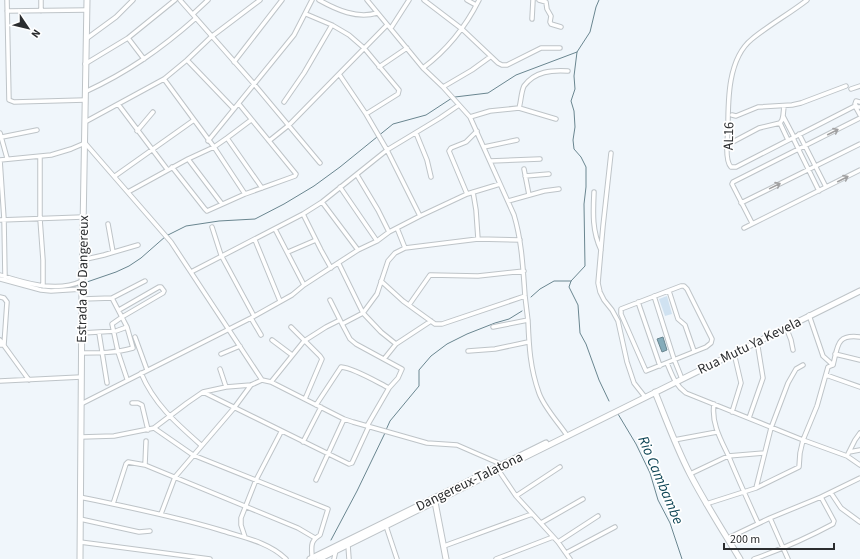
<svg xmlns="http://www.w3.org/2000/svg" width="860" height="559" font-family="'Source Sans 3',sans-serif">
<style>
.green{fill:#d0e2f1}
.water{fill:#85acba;stroke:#6a8690}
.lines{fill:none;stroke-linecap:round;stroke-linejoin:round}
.stream{stroke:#6a8690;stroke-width:1}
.street-casing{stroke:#bec4c8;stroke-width:5.5}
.secondary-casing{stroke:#bec4c8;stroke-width:7}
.street{stroke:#fff;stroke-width:3.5}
.secondary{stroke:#fff;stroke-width:5}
.oneway{stroke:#a0a0a1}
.labels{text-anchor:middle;stroke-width:3.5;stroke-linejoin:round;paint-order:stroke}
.street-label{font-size:14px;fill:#2b2d2f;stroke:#fff}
.water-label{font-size:15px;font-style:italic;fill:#0e4555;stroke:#fff}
</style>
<rect width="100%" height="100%" fill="#f0f6fb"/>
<path class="green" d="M667,296L672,314L665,316L659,299Z"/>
<path class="water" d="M663,337L667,350L662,352L657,339Z"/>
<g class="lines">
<path class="stream" d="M599,0L596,7L590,32L577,52L574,76L575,89L571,101L574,111L575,127L573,140L574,149L581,157L586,167V187L584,204L585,266L571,281L569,287L578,305L580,333L586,344L599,380L609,401
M455,97L488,93L516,75L577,52
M84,283L116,272L129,266L141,258L166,236L186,226L219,221L255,219L284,204L314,186L340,167L393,124L426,115L452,98
M41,287C54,290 66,288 79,285
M531,297L540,289L554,281H571
M618,414L636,444L650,473L658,500L670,523L682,559
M386,430L390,421L419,386V370L431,356L447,344L467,334L495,323L509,319L522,311
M331,540L357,491L385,433"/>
<g class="street-casing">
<path id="street" d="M7,0L9,100L14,102L85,100
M41,0V11
M180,0L254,84L320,163
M319,0C337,10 357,19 377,13
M367,0L423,68L443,87L470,117L514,215C522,242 523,269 525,296C526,304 527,313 528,321C529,346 530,368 539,393C544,407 557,421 566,434
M424,0L462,29L498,63L502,65H507L541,48H560
M467,0L476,5
M539,0L546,2L547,9L551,16L550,22L551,24L561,27
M807,0C789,14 769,25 752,39C727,59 728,103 728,131C727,140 725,161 731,167H736L855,106L860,115
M7,11L87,10
M193,14L208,0
M306,14L332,25L349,35L364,48L399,90L398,94L366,114
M532,19L533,0
M391,28L409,0
M128,38L144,59
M86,39L116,17L133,0
M187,60L234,109
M234,62L282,0
M85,64L128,38L175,0
M379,67L407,48
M423,68C447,50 466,26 479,0
M339,74L366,114L387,150L420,216
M164,79L214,147L245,194
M443,87L472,70L490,57
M851,89L860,86
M85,92C128,72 161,49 196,18
M284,102L304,73L332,25
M860,102L856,101L855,104L857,107H860
M118,104L167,169
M519,108C521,102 521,92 524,86C535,71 552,70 568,71
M732,115L736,116L758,107L792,105L801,103L846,86
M783,116L794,137
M470,117L490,111L519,108L556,119
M85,122L164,79L187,60L211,37L260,0
M780,123L788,140
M137,131L153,112
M0,133L7,158
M416,133L427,160L431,177
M799,134L826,187
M2,137L37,130
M227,138L262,188
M793,138L819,191
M208,141L294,35L312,0
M269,141L289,125L387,25
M727,145L759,128L780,123L782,120L783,116L784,106
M484,147L517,140
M611,153L603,226L598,283L600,292L604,300L612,310L618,321L627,362L634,383L645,397
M40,157V219L43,260V286
M188,159L222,204
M0,160L51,155L71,149L85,143L171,242L262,380
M0,160L4,219L5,277
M490,161L540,159
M172,167L205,209L207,211L245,194L295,176L296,174L239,104
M524,169L529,195
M357,175L378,210L389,232
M115,176L194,120
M525,176L549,174
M340,187L377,241
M128,192L188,159L214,147L227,138L251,120
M473,192L476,210L478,239
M594,192C593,213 592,231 601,250
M467,194L449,151L451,148L466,142L477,131
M508,201L544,191L559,189
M322,202L358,250
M741,203L860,144
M303,214L321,250L331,268
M0,220L83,217
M752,223L732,184L733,182L860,118
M108,224L113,252
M212,227L221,255L254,316
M397,228L405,248
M744,228L860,170
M275,229L304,285
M255,240L280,301
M288,252L316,240
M82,260L104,255L138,245
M339,264L363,313L381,332L396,344L431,321
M191,272L303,214L322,202L387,150L440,118L459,105
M0,275C25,283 57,293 82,281
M0,279L41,290L51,291L82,289
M381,281L403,301L435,324H442L525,296
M681,286H684L687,289L712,339L711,343L706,347L646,371L621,314V309Z
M669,291L678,319L685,325L694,351
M654,296L674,359L682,379
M0,297L4,298L7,302L4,345H0
M82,299L112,298L145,281
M330,300L340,320
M638,302L660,366
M409,305L430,275L478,276L524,271
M119,310L159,287H161L164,291L163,293L122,317L112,324L118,352L127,379
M809,315L823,356L833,365
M251,318L261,335
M342,324L350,339L356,344L402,369L398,378L389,388L367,426
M291,327L320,356L322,359L305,399
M493,327L528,320
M786,327L791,340L793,350
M82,333L116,331L127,327
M99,333L107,383
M135,337L147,370
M0,340L29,380
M272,340L292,355
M468,351L495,349L528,342
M81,353C99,353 116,353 133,348L127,327L112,298
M221,354L240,346
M835,354L860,360
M384,359L396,344
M667,363C672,375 675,385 686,393L803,440L847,456L860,465
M220,369L226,387
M141,373C154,404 176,423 201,445
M826,375L860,387
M0,381L81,377
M271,382L344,419L353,422L427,443L457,445L503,465
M203,392L349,464L352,463L369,426
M132,403H138L142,405L148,430
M81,404L251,318L292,295L304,285L358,250L377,241L389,232L420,216L467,194L500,184
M714,404C711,423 721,440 729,457C738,479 748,501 758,523
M316,405L341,367C354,368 377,382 389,388
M732,412L741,383L734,353
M749,418L763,378L757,341
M154,428L193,455L328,509L320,535C309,542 312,547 312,558
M81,437L114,436L154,428L187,403L203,392L226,387L251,385L262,380L271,382L304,341L326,327L340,320L342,324L363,313L377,294L388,261L395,253L405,248L478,239L520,240
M674,440L717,432
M303,442L321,407
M849,452L860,450
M847,456L855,440L860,433
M145,465L146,441
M499,471L516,496L558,542L570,559
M690,474L728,456L764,453
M316,480L344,419
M756,488L771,428L788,383L796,369L803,365
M831,493L841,508L860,522
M516,496L560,467
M80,497C127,507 174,516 220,530C242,537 269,542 286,559
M113,504L126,464L128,462L145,465L298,528L315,538
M706,504L756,488L799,467L800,453L803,440L817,406L828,367L833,365C838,346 836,334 860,337
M161,514L175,477L234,408L251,385
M770,518L788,559
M80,519L139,532L150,531
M541,523L583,499
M386,526L397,559
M245,537L241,525V518L256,480L281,432
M728,538L770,518L821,497L860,478
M80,542L210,559
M558,542L598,516
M348,545L349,559
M444,546L532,514
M566,553L615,527
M334,559L336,550
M496,559L553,537
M754,559C782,549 807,538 833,524L834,521L821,497"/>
</g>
<g class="secondary-casing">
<path id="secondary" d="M655,392C666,419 676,447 690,474C705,503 723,531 740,559
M435,502L446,559
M80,559L82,286L87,0
M310,559L546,443
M319,559L860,291"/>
</g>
<use href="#street" class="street"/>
<use href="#secondary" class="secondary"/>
</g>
<defs><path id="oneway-shaft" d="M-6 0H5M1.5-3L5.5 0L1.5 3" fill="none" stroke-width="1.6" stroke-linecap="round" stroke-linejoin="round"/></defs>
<g class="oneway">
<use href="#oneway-shaft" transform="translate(833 132) rotate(-27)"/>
<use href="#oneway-shaft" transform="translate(843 179) rotate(-27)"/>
<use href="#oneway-shaft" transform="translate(775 186) rotate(-26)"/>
</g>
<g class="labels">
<g class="street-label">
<text transform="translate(728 136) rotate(-89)" y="5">AL16</text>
<text transform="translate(82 279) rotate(-89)" y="5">Estrada do Dangereux</text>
<text transform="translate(749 345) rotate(-26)" y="5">Rua Mutu Ya Kevela</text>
<text transform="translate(469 481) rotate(-26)" y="5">Dangereux-Talatona</text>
</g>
<g class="water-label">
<text transform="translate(661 480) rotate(67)" y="5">Rio Cambambe</text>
</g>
</g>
<g transform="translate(28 28) rotate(125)" stroke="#ffffff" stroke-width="3" paint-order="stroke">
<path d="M0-3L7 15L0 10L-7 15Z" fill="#2b2d2f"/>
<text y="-6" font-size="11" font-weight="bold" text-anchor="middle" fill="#2b2d2f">N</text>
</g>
<path d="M724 543v6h110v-6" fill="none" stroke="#2b2d2f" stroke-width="2"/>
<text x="730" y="543" font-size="12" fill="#2b2d2f" stroke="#ffffff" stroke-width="3" paint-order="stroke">200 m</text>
</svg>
